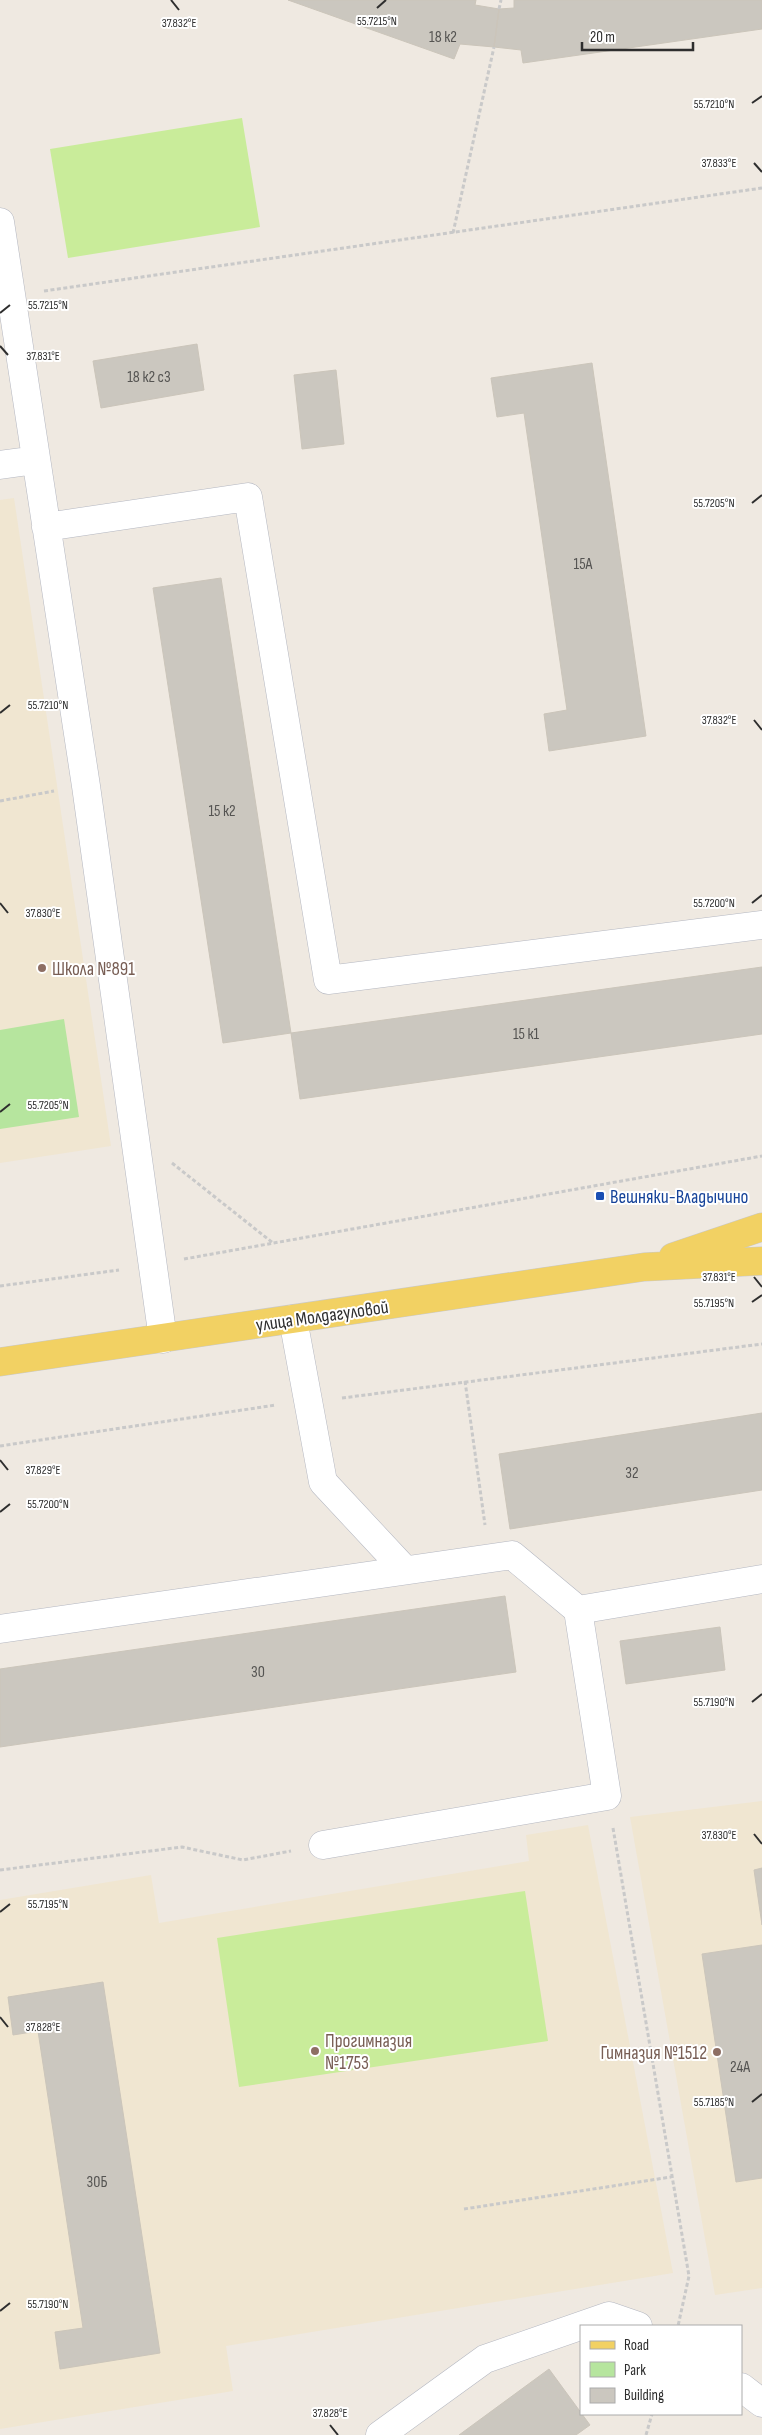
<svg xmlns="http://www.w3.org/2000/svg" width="762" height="2435" font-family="'Sofia Sans Condensed',sans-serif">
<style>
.education{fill:#f0e6d1}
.green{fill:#b6e59e}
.pitch{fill:#c9ec9a}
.building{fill:#cbc7bf;stroke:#cbc5ba}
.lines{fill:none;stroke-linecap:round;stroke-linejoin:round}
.minor-casing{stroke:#b4b7c1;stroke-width:29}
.major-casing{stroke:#c9c9c9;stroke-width:29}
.path{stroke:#c9c9c9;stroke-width:3;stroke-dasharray:4 2.5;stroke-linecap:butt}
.minor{stroke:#fff;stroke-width:28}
.major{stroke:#f2d163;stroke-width:28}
.ticks{fill:none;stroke:#2e2e2e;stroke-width:2}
.education-dot{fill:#8d6e63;stroke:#fff;stroke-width:2}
.transit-dot{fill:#1a4fb4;stroke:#fff;stroke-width:2}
.labels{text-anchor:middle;stroke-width:4;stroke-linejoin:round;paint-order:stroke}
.number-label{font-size:16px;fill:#555452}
.education-label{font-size:19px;fill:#785e54;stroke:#fff;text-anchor:start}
.transit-label{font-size:19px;fill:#164399;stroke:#fff;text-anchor:start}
.street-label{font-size:19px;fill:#2e2e2e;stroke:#fff}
.ticks-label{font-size:12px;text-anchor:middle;fill:#2e2e2e;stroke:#fff;stroke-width:4;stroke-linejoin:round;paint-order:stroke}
</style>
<rect width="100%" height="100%" fill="#efe9e1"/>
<path class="education" d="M14,498L111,1146L0,1163V500Z
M762,1801V2288L715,2295L630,1817Z
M588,1825L673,2273L226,2346L233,2391L0,2429V1900L151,1875L159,1923L529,1861L526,1835Z"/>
<path class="green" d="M64,1019L79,1117L0,1129V1030Z"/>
<path class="pitch" d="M242,118L260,227L68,258L50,149Z
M525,1891L548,2041L239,2087L217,1938Z"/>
<path class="building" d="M288,0H476L475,5L499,9L494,47L460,44L454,59Z
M514,0H762V29L523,63L521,50L494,47L499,9L514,8Z
M197,344L204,390L101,408L93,361Z
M592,363L646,736L549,751L544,714L567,710L524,413L497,417L491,378Z
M336,370L344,444L302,449L294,375Z
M221,578L291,1033L223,1043L153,588Z
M762,967V1034L300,1099L291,1033Z
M762,1413V1490L510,1529L499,1454Z
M505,1596L516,1672L0,1747V1669Z
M720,1627L725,1670L626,1684L620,1641Z
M762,1868V1925L754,1870Z
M762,1945V2178L736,2182L702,1954Z
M103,1982L160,2353L60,2369L55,2332L83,2328L38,2031L13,2035L8,1997Z
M549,2369L590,2425L576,2435H459Z"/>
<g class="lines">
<g class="minor-casing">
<path id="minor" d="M0,222L86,786L163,1339
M0,465L36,460
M46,527L248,497L328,980L762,925
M293,1319L323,1482L405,1570
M578,1610L762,1579
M0,1629L512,1555L578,1610L607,1796L323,1845
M741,2387L762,2403
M380,2435L485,2359L609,2316L638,2326"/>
</g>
<g class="major-casing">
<path id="major" d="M673,1257L762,1227
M0,1362L644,1267L762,1261"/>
</g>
<path class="path" d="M499,9L501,0
M453,233L494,47
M44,291L762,188
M0,801L54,791
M172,1163L273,1243
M184,1259L762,1156
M0,1286L119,1270
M465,1381L485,1525
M342,1398L762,1344
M0,1446L276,1405
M613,1828L689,2276L678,2326
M0,1870L182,1847L243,1860L291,1851
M464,2209L671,2177
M646,2435L652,2414"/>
<use href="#minor" class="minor"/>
<use href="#major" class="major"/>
</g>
<path class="ticks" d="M171,0L179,10M377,8L386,0M752,103L762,96M754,163L762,172M0,313L10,305M0,346L8,355M752,503L762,495M0,713L10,705M754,720L762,730M0,903L8,913M752,903L762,895M0,1112L10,1104M754,1277L762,1287M752,1302L762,1295M0,1460L8,1470M0,1512L10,1504M752,1702L762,1694M754,1834L762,1844M0,1912L10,1904M0,2017L8,2027M752,2102L762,2094M0,2311L10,2303M330,2425L338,2435"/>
<g class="education-dot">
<circle cx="42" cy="968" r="5"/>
<circle cx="315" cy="2051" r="5"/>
<circle cx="717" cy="2052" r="5"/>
</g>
<rect class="transit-dot" x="595" y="1191" width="10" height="10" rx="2.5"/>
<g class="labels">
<g class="number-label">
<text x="443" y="42">18 к2</text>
<text x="149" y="382">18 к2 с3</text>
<text x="583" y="569">15А</text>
<text x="222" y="816">15 к2</text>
<text x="526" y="1039">15 к1</text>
<text x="632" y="1478">32</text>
<text x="258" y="1677">30</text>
<text x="740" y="2072">24А</text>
<text x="97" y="2187">30Б</text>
</g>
<g class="education-label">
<text x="52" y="975">Школа №891</text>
<text x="325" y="2047">Прогимназия<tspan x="325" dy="22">№1753</tspan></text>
<text x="707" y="2059" text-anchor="end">Гимназия №1512</text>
</g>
<g class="transit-label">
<text x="610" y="1203">Вешняки-Владычино</text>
</g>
<g class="street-label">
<text transform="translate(322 1315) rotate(-8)" y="7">улица Молдагуловой</text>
</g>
</g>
<g class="ticks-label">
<text x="377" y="25">55.7215°N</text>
<text x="179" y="27">37.832°E</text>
<text x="714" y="108">55.7210°N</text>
<text x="719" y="167">37.833°E</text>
<text x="48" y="309">55.7215°N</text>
<text x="43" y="360">37.831°E</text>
<text x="714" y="507">55.7205°N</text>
<text x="48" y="709">55.7210°N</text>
<text x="719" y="724">37.832°E</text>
<text x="714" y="907">55.7200°N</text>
<text x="43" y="917">37.830°E</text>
<text x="48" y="1109">55.7205°N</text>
<text x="719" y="1281">37.831°E</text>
<text x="714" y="1307">55.7195°N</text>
<text x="43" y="1474">37.829°E</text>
<text x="48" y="1508">55.7200°N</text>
<text x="714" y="1706">55.7190°N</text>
<text x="719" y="1839">37.830°E</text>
<text x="48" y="1908">55.7195°N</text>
<text x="43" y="2031">37.828°E</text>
<text x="714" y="2106">55.7185°N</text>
<text x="48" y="2308">55.7190°N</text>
<text x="330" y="2417">37.828°E</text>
</g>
<rect x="580" y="2325" width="162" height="90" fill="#ffffff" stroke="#ababab"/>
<rect x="590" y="2341" width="25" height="8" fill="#f2d163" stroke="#ababab"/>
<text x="624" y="2350" font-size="15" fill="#2e2e2e">Road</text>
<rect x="590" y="2362" width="25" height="15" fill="#b6e59e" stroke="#ababab"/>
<text x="624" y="2375" font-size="15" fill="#2e2e2e">Park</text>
<rect x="590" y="2388" width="25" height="15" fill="#cbc7bf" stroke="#ababab"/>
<text x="624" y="2400" font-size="15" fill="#2e2e2e">Building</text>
<path d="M582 42v8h111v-8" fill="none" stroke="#2e2e2e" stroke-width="2.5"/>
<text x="590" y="42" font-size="15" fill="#2e2e2e" stroke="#ffffff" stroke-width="4" paint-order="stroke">20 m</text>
</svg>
